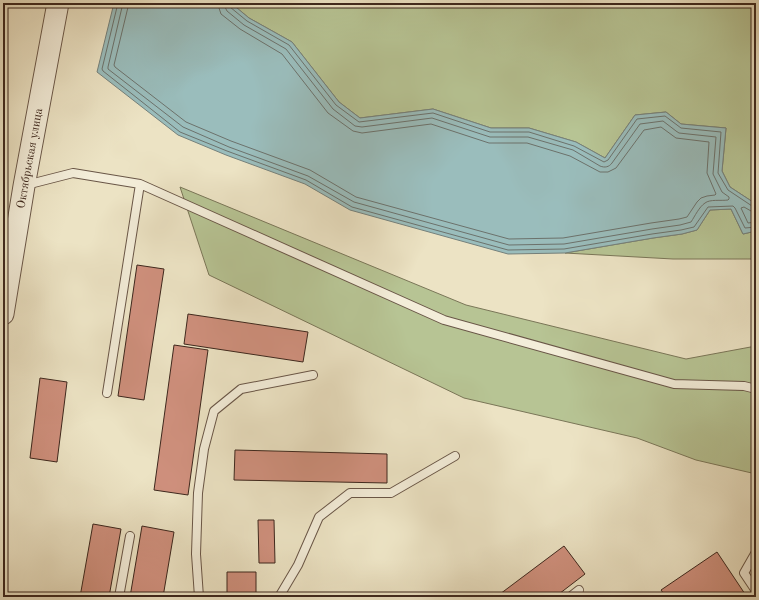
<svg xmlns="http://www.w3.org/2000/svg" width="759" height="600" font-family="'Old Standard TT',serif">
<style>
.green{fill:#b7c494;stroke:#7a7658}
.water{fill:#9abdbc;stroke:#75817c}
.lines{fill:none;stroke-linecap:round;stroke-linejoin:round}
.shore{stroke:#6c726c;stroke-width:1}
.building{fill:#cf907d;stroke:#3d271d}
.service-casing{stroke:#695647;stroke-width:10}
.tertiary-casing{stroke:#695647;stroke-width:23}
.service{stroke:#f3edd9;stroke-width:8}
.tertiary{stroke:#f3edd9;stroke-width:21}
.labels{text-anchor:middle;stroke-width:3.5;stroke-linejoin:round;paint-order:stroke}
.street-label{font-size:12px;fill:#3d271d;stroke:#f3edd9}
</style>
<rect width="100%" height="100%" fill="#ece3c4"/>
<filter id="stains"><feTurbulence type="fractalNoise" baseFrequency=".005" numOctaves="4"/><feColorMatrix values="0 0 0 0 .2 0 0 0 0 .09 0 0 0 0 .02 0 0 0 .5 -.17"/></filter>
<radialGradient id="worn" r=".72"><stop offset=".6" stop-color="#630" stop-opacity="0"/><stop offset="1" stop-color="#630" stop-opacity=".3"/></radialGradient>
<path class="green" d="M231,3H756V204L730,187L722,171L726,128L681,124L666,112L635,115L605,158L576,142L529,128H491L433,109L360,118L339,102L292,42L249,18Z
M180,187L466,305L686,359L756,346V474L696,460L637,438L464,398L209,275Z
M731,209L743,234L756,231V259H673L565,253L653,238L682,234L697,230L710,210Z"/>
<path class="water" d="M114,3H231L249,18L292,42L339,102L360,118L433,109L491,128H529L576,142L605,158L635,115L666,112L681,124L726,128L722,171L730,187L756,204V231L743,234L731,209L710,210L697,230L682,234L653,238L565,253L508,254L350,210L305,184L226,155L178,135L97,72Z"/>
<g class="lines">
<path class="shore" d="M118,3L102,69L103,71L180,132L227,151L306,180L352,207L508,250L564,249L652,234L681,230L694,227L708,207L733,206L735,208L745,228L756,227
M123,3L108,67V69L183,127L229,147L308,176L354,202L509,245L564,244L652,229L680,225L691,222C695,216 699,207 705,203C710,199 721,201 728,200L729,199V197L722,192L713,174L716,137L679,133L676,131L663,121L640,124L612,163C609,167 605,168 600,166L573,150L528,137H490L432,118L362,127L355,126L333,109L286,49L244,25L227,11L225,7L224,3
M129,3L114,65L115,67L186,122L231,141L310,170L356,197L509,239L563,238L651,223L679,219L687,217L697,202L701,198L707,196L715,195L716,194L707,173L709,142L676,138L661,127L644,130L616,168L608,172H600L570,156L527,143H489L431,124L362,133L353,131L328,113L282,54L240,29L221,14L219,8L218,3
M229,3L230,7L247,21L289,45L336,105L359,122L433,113L490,132H529L574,146L604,162L608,160L637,119L665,116L681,128L721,132L718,173L728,190L752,206L756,207
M756,212L751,211L744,207L741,208L748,223L756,222"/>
</g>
<path class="building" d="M137,265L164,269L144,400L118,396Z
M188,314L308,332L303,362L184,344Z
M174,345L208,350L188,495L154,490Z
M40,378L67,382L57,462L30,458Z
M235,450L387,454V483L234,480Z
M258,520H274L275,563H259Z
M93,524L121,529L109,597H80Z
M142,526L174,532L163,597H130Z
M564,546L585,574L555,597H496Z
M717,552L747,597H666L661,590Z
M227,572H256V597H227Z"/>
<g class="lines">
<g class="service-casing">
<path id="service" d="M26,185L73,173L140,184L444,320L674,384L744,386L756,389
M107,393L140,184
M756,552L744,573L756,591
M119,597L130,536
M199,597L196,554L198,493L204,449L214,411L241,389L313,375
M279,597L298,565L319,517L350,493H391L455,456
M570,597L579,590"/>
</g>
<g class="tertiary-casing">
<g id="tertiary">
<path id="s1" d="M3,314L24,186L58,3"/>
</g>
</g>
<use href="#service" class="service"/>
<use href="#tertiary" class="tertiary"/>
</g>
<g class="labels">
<g class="street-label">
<text dy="4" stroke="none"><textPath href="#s1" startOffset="158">Октябрьская улица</textPath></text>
</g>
</g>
<rect width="759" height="600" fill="none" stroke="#ece3c4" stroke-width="16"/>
<rect x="4" y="4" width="751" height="592" fill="none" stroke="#3d271d" stroke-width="2"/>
<rect x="8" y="8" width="743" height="584" fill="none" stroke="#3d271d"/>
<rect width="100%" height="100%" filter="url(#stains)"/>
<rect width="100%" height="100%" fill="url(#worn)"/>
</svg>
